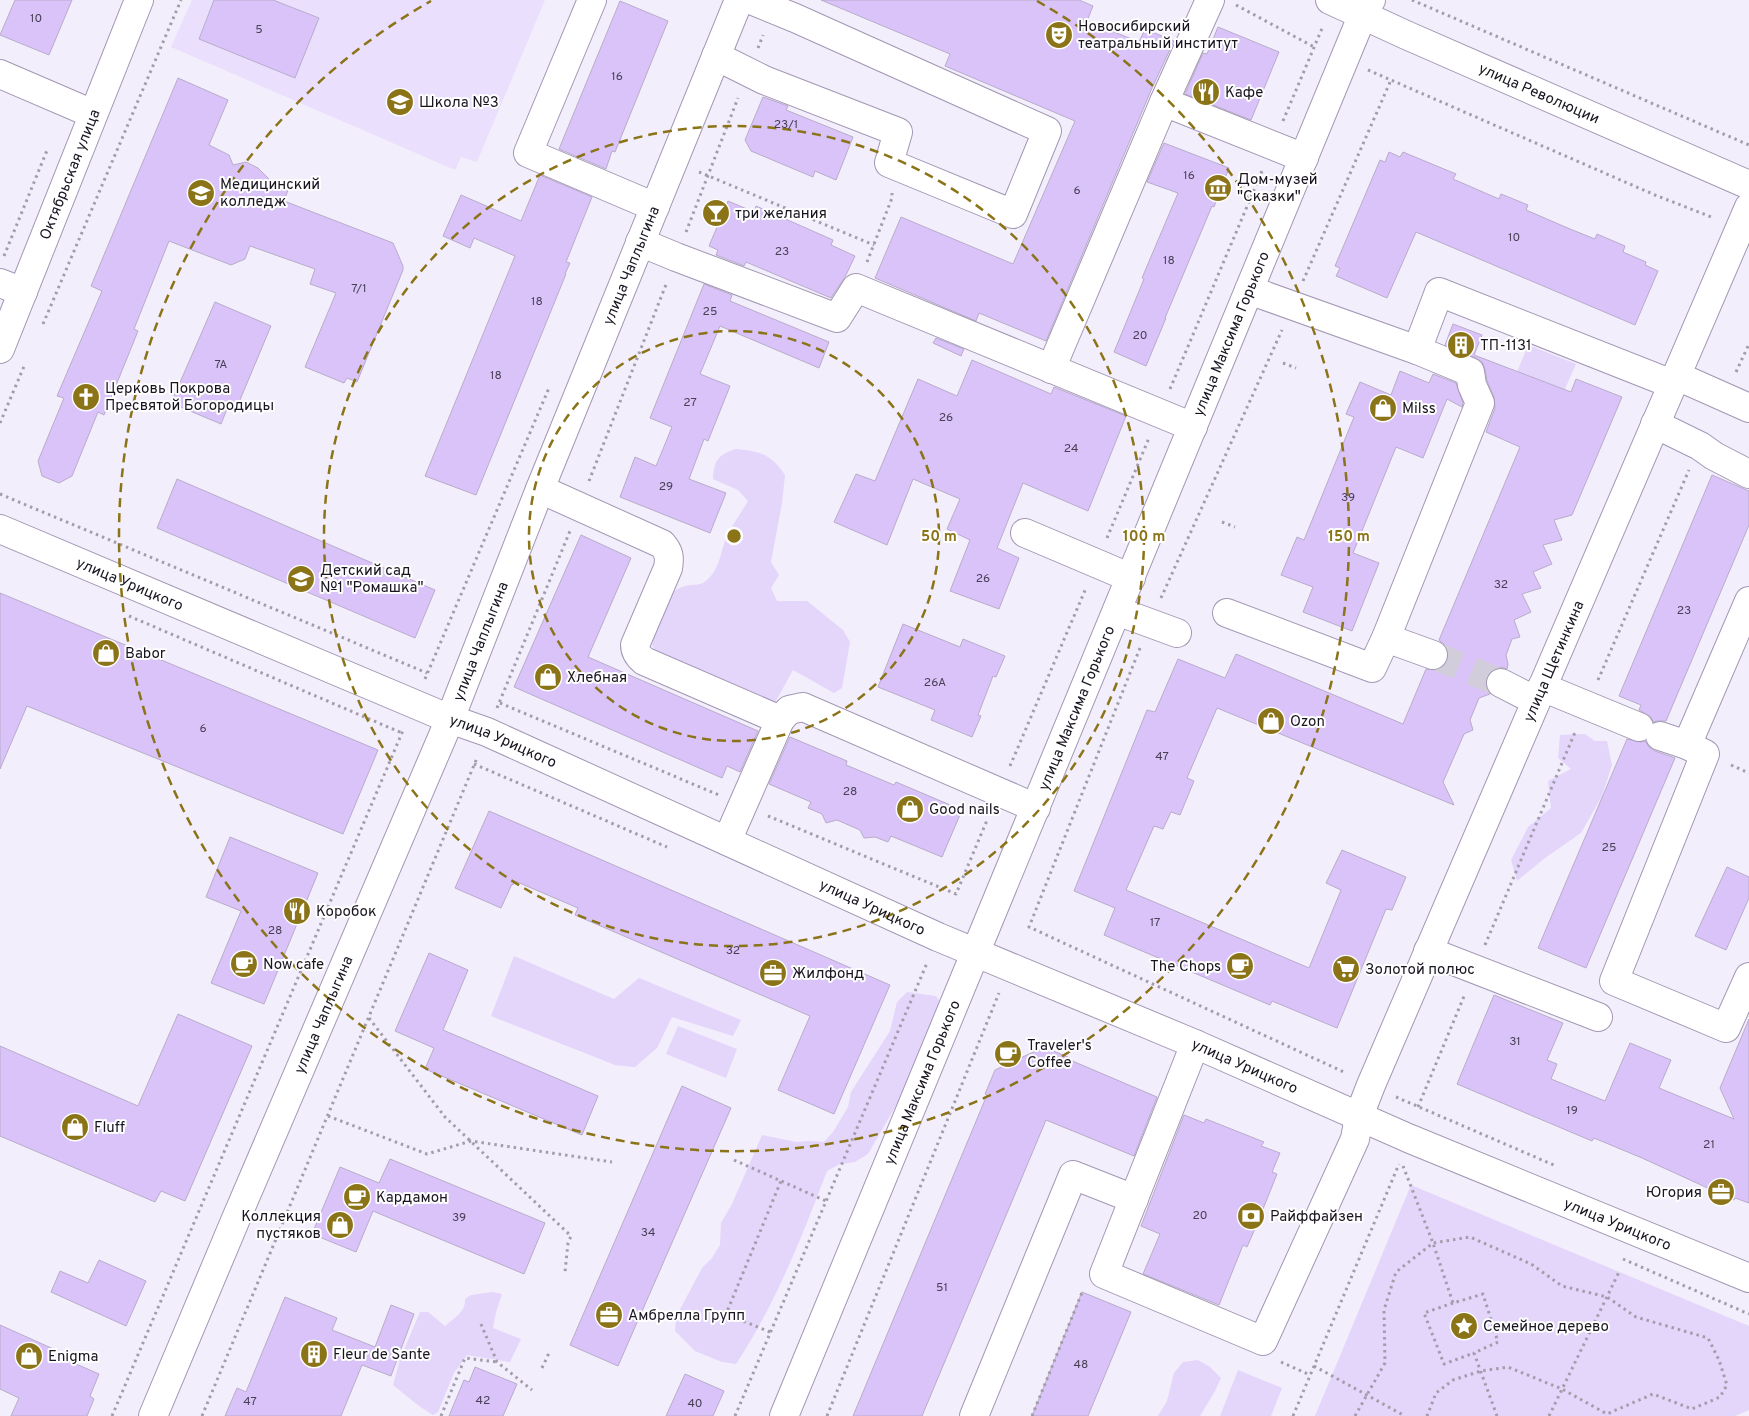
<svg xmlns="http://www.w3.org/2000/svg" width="1749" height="1416" font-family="Overpass,sans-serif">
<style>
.built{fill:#ebdffe}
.green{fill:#e4d5fb}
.building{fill:#d9c3f9;stroke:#b8acca}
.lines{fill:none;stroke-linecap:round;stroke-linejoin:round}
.minor-tunnel{stroke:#d2cdda;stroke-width:28;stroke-dasharray:28 14;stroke-linecap:butt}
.minor-casing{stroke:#a397b4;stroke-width:30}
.path{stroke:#a29daa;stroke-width:3;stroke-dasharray:2.5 4;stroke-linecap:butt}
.minor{stroke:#fff;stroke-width:28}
.ring{fill:none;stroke:#8b7317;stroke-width:2.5;stroke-dasharray:9 6}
.labels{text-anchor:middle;stroke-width:4;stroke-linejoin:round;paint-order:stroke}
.number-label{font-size:12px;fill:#494056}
.poi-label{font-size:15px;fill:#19141f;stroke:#fefefe;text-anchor:start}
.street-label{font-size:15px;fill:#19141f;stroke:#fefefe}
.centre{fill:#8b7317;stroke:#fefefe;stroke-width:2.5}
.ring-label{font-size:15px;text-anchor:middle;font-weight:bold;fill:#8b7317;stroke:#fefefe;stroke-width:4;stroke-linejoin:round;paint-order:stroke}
</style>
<rect width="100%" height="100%" fill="#f3eefb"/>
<path class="built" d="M192,0H545L477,162L461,157L455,170L171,47Z"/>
<path class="green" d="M1528,345L1576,364L1564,391L1517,372Z
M736,449C761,452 770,453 785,475L782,503L771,562L779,575L771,588L777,601H807L843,630L850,642L842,688L834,693L793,670L772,708L659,658L652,645C657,625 660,595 682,587C694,582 699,589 710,577C720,566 721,551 726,538C732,525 741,513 748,501L738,490L713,479C714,460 718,455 736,449Z
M1585,734L1595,741H1607L1612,765L1602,796L1581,833L1545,858L1517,881L1511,860L1528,827L1551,808L1548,781L1571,769L1558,758L1560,735Z
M514,956L614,999L639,978L741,1020L733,1036L672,1017L657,1048L635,1067L615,1065L491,1016Z
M907,992L936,996L944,1008L898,1102L868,1154L855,1162L840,1164L827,1171C802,1237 775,1305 736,1364L722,1362L695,1351L675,1331L676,1317L702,1268L712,1258L720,1245L721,1223L732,1204L762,1135L796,1142L810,1141L824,1142L833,1132L848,1107L851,1092L890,1031L897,1002Z
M678,1026L737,1049L726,1078L666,1054Z
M1411,1185L1749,1326V1410L1735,1416H1315Z
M493,1292L502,1294L496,1312L493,1328L521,1339L510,1362L467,1355L454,1373L438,1412L433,1415L419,1406L393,1385L400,1359L420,1312H428L445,1326C454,1318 466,1312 465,1299L471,1295Z
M1198,1360L1210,1367L1221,1378L1215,1391L1200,1416H1158L1167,1401L1174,1373L1183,1362Z
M1238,1370L1282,1388L1271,1416H1220Z"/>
<path class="building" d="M15,0H72L49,55L0,35Z
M214,0H273L319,18L295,78L199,39Z
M821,0H1079L1093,6L1087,21L1139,42L1145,29L1174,41L1152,88L1046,341L979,313L976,321L875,278L901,217L1013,264L1075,121L945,66L950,54Z
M620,1L668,21L615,152L612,151L606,169L559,149Z
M1218,27L1279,52L1251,120L1185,94L1203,53L1207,54Z
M178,78L228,100L209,145L229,155L233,165L246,162L258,168L273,183L288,190L284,201L393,243L403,266V270L357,382L347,378L344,383L305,367L336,293L310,284L315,269L250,246L245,259L231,265L169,241L134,329L138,331L104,415L98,412L72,476L59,483L42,476L38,461L64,398L57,396L102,291L91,286Z
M763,97L788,106L786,110L853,137L836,180L815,171L813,177L751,151L745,140Z
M1164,143L1229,168L1214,207L1212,206L1165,318H1166L1146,366L1114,352L1144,279L1142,278L1178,193L1147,182Z
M1389,152L1400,157L1403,152L1456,174L1453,179L1499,199L1501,194L1528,205L1526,210L1570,229L1595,239L1597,234L1625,246L1623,252L1646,262L1645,265L1658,271L1635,325L1416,232L1387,298L1336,276L1340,268L1335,266L1380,160L1385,162Z
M540,175L592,197L566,262L570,263L565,274H566L476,495L425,476L515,256L474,238L470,248L443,236L461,195L521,221Z
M728,201L754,212L756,206L833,240L831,245L855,256L845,277L831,298L746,262L744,266L716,255L718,250L709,246Z
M704,284L732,295L730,301L829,342L819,368L720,326L700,374L730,386L708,441L704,439L689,479L726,493L710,533L620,497L635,457L656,466L672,427L650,418Z
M215,302L271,326L237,407L229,404L221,424L171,403Z
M1453,324L1482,335L1474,355L1571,392L1576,379L1622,397L1572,515L1554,520L1562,540L1543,545L1552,564L1533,572L1541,588L1522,594L1531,612L1514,620L1520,637L1512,639L1506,655L1508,664L1507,669L1500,667L1493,670L1487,675L1485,684L1490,694L1479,698L1470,720L1473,730L1464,734L1443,782L1454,805L1217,708L1187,778L1194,781L1180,815L1171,812L1163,829L1154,826L1126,890L1309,968L1341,890L1326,883L1342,850L1406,877L1392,910L1386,909L1337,1028L1272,1001L1270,1005L1104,935L1115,908L1074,891L1147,710L1155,712L1178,659L1225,678L1236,654L1403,724L1426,669L1436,670L1443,667L1447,661L1448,652L1445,645L1439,640L1520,447L1486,432L1495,408L1494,397L1487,381L1485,369L1482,362L1476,358L1445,345Z
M936,338L964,349L961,356L933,343Z
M972,360L1051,394L1054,387L1126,416L1088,511L1023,483L997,548L1019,558L999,609L950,591L970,540L947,529L960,499L913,479L887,545L834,522L856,474L875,481L918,379L957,396Z
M1400,371L1429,383L1433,374L1456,383L1463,403L1462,407L1447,399L1423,458L1396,447L1353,553L1379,563L1352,631L1303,612L1313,587L1281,575L1297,537L1304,540L1354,417L1346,414L1360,382L1391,395Z
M1712,475L1749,491V525L1666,721H1657L1653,722L1651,717L1639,710L1641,705L1619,696Z
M177,479L435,590L415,638L157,528Z
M581,535L631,558L588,657L758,731L740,772L727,766L722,778L514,687Z
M0,593L378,750L343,834L27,706L0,769Z
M903,624L960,647L963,639L1005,656L996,677L993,676L978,715L981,716L972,737L931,720L935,710L878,687Z
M790,737L847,761L846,765L894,785L896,782L962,810L942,857L891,836L888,842L875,837L864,838L860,830L837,820L826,823L822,814L808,808L811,802L769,784Z
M1627,739L1641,742L1645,741L1649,747L1655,751L1675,758L1586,968L1538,948Z
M489,811L890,985L834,1114L778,1090L810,1016L575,915L578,908L515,881L513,885L512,884L501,908L455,888Z
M230,837L318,873L264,1004L211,983L241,911L206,897Z
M1727,867L1749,877V898L1726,950L1695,936Z
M429,953L468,970L443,1030L598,1096L582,1135L425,1069L434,1048L395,1031Z
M1494,995L1563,1023L1547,1060L1557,1064L1551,1079L1605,1101L1630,1043L1671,1060L1659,1088L1734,1119L1720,1088L1749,1019V1203L1735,1198L1734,1200L1642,1158L1594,1138L1592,1141L1457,1084Z
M178,1014L252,1046L185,1201L161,1191L155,1202L0,1136V1046L138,1106Z
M1044,1047L1070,1058V1060L1157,1097L1134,1156L1046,1120L922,1416H853L987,1095L985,1094L995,1070Z
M682,1086L731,1108L618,1366L570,1345Z
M1184,1115L1204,1123L1206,1119L1264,1142L1261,1146L1280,1153L1272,1172L1277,1174L1257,1224L1247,1247L1243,1245L1219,1305L1143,1274L1160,1234L1141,1226Z
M390,1159L545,1223L524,1274L373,1211L356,1252L312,1234L340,1167L379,1183Z
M99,1260L146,1281L126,1326L51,1292L60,1271L88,1283Z
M1082,1292L1131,1312L1088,1416H1032Z
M285,1297L337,1318L332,1330L375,1347L391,1305L414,1314L391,1376L362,1365L341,1416H225L237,1388L246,1392Z
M0,1325L78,1360L76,1364L99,1374L90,1396L94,1399L87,1416H11L19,1398L0,1389Z
M475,1367L517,1384L503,1416H449L464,1380L469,1382Z
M685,1374L724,1391L713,1416H666Z"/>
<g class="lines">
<path class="minor-tunnel" d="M1433,655L1501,683"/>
<g class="minor-casing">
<g id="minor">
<path d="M592,0L528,153L655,207"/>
<path d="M1210,0L1164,102L1304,158"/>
<path id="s1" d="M1330,0L1406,35L1749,185"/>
<path d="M716,56L764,80L898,132L889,163L1013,214L1047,131L795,18L751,0"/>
<path d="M0,74L93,114"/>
<path d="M640,242L676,257L837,318L856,288L1193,427"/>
<path d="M0,283L23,292"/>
<path d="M1249,290L1417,350L1439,292L1672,384"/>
<path id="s2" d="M0,349L139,0"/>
<path d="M1417,350L1470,372L1472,385L1480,403L1386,638L1433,655"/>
<path d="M1051,369L1164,102"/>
<path d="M1677,376L1749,408"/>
<path d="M1655,424L1700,446L1714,456L1749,474"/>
<path d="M540,489L662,544C669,552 670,557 668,568L635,645C635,652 638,656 644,661L780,720L789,710L803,707L1036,808"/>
<path id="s3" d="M0,529L450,719L487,732L938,937L1195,1044L1408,1138L1749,1278"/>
<path d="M1025,533L1131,578"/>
<path d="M1117,611L1177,633"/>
<path d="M1227,613L1372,668L1386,638"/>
<path d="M1501,683L1536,701"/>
<path d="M1542,687L1639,727"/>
<path d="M1660,736L1687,745L1705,754L1614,981L1726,1028L1749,977"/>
<path d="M1687,745L1749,601"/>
<path d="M727,841L780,720"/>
<path d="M1428,951L1598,1017"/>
<path id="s4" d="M1195,1044L1104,1274L1263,1341L1355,1139L1359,1116L1371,1085L1749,207"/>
<path id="s5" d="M153,1416L235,1221L450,719L540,489L739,0"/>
<path id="s6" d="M784,1416L1363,14L1371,0"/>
<path d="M974,1416L1073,1175L1134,1199"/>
</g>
</g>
<path class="path" d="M1412,0L1749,145
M1236,5L1316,48
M758,48L763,35
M1368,70L1655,195L1714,218
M1283,121L1323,26
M699,172L874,245
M686,232L738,98
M4,256L48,148
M867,262L892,198V193
M1303,281L1391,80
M43,324L181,0
M1283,363L1296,368
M1736,372L1749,344
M1170,389L1262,171
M0,423L25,364
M589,481L667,282
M0,494L427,673
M1222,522L1235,527
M1107,538L1149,438
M1161,598L1282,330
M129,616L402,733
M1140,648L1029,927L1346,1073
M425,679L549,388
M1598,680L1689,470
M500,703L719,795
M497,708L570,531
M474,764L667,847
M1731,765L1749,773
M1010,766L1086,588
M768,816L956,894L988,818
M1485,945L1576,730
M369,1018L445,1117L571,1236L568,1243L565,1272
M1396,1097L1556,1166
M1418,1107L1465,994
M328,1116L427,1154L471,1141L612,1162
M734,1160L826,1201
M1403,1166L1433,1243L1453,1303L1483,1294L1498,1342L1474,1353L1497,1416
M1623,1259L1749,1314
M1453,1303L1424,1313L1444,1364L1474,1353
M666,1316L726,1314
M481,1324L497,1362L532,1390
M770,1332L726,1314L781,1181
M1281,1362L1310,1375
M1314,1366L1405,1416
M542,1368L549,1353
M112,1416L404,728
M202,1416L477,758
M441,1416L465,1358L497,1362
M735,1416L927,963
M827,1416L999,993
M1032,1416L1083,1290
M1293,1416L1399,1164
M1355,1416L1385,1363L1384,1310L1396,1272L1433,1243L1470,1237L1531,1264L1562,1286L1607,1297L1636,1317L1708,1338L1719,1360L1727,1385L1720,1397L1692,1409L1653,1394L1607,1414L1562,1389L1508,1367L1481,1371L1453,1380L1436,1393L1427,1416
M1549,1416L1619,1272"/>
<use href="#minor" class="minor"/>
</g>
<g class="ring">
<circle cx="734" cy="536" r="205"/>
<circle cx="734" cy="536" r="410"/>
<path d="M1037 1A615 615 0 1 1 431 1"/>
</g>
<defs>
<g id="theatre-disc" transform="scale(1.4375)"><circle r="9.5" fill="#8b7317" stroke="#fefefe"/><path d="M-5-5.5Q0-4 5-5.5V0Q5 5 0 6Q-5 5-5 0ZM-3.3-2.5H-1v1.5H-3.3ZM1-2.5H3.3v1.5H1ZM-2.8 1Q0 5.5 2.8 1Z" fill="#fff"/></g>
<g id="restaurant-disc" transform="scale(1.4375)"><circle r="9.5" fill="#8b7317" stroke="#fefefe"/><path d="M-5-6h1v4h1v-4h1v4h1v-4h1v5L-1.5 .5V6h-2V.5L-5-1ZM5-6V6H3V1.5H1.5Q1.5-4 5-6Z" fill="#fff"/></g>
<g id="school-disc" transform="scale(1.4375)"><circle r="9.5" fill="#8b7317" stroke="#fefefe"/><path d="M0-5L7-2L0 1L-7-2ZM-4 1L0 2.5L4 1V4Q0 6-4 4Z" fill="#fff"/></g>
<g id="museum-disc" transform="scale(1.4375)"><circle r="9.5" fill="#8b7317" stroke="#fefefe"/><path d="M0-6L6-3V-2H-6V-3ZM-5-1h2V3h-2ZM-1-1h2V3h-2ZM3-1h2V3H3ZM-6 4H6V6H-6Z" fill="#fff"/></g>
<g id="university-disc" transform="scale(1.4375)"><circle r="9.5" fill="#8b7317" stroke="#fefefe"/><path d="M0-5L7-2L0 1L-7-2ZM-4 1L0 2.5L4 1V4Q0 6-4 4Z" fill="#fff"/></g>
<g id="bar-disc" transform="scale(1.4375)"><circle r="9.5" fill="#8b7317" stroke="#fefefe"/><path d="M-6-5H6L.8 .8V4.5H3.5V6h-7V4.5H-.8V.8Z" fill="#fff"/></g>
<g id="building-disc" transform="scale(1.4375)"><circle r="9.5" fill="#8b7317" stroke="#fefefe"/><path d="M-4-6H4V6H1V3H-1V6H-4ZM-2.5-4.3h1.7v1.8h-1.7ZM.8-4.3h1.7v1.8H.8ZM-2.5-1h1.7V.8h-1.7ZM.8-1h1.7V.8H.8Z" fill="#fff"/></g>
<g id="church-disc" transform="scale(1.4375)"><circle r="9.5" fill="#8b7317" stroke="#fefefe"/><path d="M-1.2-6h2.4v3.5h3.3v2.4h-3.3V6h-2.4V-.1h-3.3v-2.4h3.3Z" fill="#fff"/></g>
<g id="shop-disc" transform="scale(1.4375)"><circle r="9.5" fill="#8b7317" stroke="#fefefe"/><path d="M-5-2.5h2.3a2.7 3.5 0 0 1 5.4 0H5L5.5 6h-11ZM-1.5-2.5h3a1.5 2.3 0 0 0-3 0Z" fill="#fff"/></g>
<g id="cafe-disc" transform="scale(1.4375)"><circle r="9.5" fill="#8b7317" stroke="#fefefe"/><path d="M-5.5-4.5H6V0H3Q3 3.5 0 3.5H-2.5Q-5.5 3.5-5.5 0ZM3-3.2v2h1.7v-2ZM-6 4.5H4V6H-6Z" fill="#fff"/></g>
<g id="supermarket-disc" transform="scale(1.4375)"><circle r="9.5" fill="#8b7317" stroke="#fefefe"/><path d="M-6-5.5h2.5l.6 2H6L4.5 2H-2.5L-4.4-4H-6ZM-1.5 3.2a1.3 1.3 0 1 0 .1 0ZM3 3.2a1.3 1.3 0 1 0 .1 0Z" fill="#fff"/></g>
<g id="office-disc" transform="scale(1.4375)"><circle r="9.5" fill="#8b7317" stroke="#fefefe"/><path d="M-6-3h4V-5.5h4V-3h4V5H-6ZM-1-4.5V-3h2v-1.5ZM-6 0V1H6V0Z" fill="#fff"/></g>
<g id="bank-disc" transform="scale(1.4375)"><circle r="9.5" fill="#8b7317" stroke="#fefefe"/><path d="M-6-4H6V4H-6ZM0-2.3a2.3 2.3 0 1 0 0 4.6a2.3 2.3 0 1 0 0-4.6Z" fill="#fff"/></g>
<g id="sight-disc" transform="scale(1.4375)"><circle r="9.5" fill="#8b7317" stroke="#fefefe"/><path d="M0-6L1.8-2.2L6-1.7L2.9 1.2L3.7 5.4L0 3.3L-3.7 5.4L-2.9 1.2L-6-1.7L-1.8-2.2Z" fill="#fff"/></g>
</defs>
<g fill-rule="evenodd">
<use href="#theatre-disc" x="1059" y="35"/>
<use href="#restaurant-disc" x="1206" y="92"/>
<use href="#school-disc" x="400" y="102"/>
<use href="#museum-disc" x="1218" y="188"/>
<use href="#university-disc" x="201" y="193"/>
<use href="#bar-disc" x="716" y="213"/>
<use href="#building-disc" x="1461" y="345"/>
<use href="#church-disc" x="86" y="397"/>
<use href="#shop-disc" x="1383" y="408"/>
<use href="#school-disc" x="301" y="579"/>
<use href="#shop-disc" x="106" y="653"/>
<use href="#shop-disc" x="548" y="677"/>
<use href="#shop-disc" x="1271" y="721"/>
<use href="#shop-disc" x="910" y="809"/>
<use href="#restaurant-disc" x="297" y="911"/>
<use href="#cafe-disc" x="244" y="964"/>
<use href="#cafe-disc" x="1240" y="966"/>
<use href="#supermarket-disc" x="1346" y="969"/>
<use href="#office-disc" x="773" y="973"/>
<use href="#cafe-disc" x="1008" y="1054"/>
<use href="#shop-disc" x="75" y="1127"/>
<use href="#office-disc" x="1721" y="1192"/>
<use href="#cafe-disc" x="357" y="1197"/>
<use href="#bank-disc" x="1251" y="1216"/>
<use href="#shop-disc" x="340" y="1225"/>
<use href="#office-disc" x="609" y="1315"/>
<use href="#sight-disc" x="1464" y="1326"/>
<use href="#building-disc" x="314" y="1354"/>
<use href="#shop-disc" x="29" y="1356"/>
</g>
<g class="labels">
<g class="number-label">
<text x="36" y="22">10</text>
<text x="259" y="33">5</text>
<text x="617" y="80">16</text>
<text x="786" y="128">23/1</text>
<text x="1189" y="179">16</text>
<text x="1077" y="194">6</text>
<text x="1514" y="241">10</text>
<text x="782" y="255">23</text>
<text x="1169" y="264">18</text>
<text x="359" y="292">7/1</text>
<text x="537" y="305">18</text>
<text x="710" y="315">25</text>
<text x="1140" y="339">20</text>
<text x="221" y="368">7А</text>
<text x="496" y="379">18</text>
<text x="690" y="406">27</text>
<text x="946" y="421">26</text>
<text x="1071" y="452">24</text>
<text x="666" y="490">29</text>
<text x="1348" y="501">39</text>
<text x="983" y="582">26</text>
<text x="1501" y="588">32</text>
<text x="1684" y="614">23</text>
<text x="935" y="686">26А</text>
<text x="203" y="732">6</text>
<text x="1162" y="760">47</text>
<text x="850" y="795">28</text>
<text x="1609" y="851">25</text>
<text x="1155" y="926">17</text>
<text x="275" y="934">28</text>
<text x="733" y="954">32</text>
<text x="1515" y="1045">31</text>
<text x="1572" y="1114">19</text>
<text x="1709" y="1148">21</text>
<text x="1200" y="1219">20</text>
<text x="459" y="1221">39</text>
<text x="648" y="1236">34</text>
<text x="942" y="1291">51</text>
<text x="1081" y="1368">48</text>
<text x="483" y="1404">42</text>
<text x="250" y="1405">47</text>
<text x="695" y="1407">40</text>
</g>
<g class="poi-label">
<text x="1078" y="31">Новосибирский<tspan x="1078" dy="17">театральный институт</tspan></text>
<text x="1225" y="97">Кафе</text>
<text x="419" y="107">Школа №3</text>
<text x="1237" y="184">Дом-музей<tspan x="1237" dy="17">"Сказки"</tspan></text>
<text x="220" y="189">Медицинский<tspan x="220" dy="17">колледж</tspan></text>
<text x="735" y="218">три желания</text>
<text x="1480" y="350">ТП-1131</text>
<text x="105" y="393">Церковь Покрова<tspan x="105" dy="17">Пресвятой Богородицы</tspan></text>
<text x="1402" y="413">Milss</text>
<text x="320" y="575">Детский сад<tspan x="320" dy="17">№1 "Ромашка"</tspan></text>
<text x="125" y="658">Babor</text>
<text x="567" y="682">Хлебная</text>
<text x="1290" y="726">Ozon</text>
<text x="929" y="814">Good nails</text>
<text x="316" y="916">Коробок</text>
<text x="263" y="969">Now cafe</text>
<text x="1221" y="971" text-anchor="end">The Chops</text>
<text x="1365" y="974">Золотой полюс</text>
<text x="792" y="978">Жилфонд</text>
<text x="1027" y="1050">Traveler's<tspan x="1027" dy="17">Coffee</tspan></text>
<text x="94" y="1132">Fluff</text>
<text x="1702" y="1197" text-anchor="end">Югория</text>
<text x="376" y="1202">Кардамон</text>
<text x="321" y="1221" text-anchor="end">Коллекция<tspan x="321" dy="17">пустяков</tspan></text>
<text x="1270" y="1221">Райффайзен</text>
<text x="628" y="1320">Амбрелла Групп</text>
<text x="1483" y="1331">Семейное дерево</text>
<text x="333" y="1359">Fleur de Sante</text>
<text x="48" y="1361">Enigma</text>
</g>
<g class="street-label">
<text dy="5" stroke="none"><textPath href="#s1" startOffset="229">улица Революции</textPath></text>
<text dy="5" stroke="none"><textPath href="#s2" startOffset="188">Октябрьская улица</textPath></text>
<text dy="5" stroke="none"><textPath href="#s5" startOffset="1246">улица Чаплыгина</textPath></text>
<text dy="5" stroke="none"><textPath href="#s6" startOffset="1171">улица Максима Горького</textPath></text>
<text dy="5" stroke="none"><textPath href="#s3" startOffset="141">улица Урицкого</textPath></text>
<text dy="5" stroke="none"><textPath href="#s5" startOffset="841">улица Чаплыгина</textPath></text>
<text dy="5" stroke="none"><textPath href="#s4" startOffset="1160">улица Щетинкина</textPath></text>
<text dy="5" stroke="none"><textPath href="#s6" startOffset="766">улица Максима Горького</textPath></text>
<text dy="5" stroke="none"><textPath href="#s3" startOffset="546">улица Урицкого</textPath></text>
<text dy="5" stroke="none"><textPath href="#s3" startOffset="951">улица Урицкого</textPath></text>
<text dy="5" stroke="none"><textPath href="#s5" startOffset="436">улица Чаплыгина</textPath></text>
<text dy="5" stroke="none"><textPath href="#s3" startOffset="1356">улица Урицкого</textPath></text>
<text dy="5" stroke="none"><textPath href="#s6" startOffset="361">улица Максима Горького</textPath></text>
<text dy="5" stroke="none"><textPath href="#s3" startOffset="1761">улица Урицкого</textPath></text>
</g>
</g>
<circle cx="734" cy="536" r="8" class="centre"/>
<g class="ring-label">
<text x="939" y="541">50 m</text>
<text x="1144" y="541">100 m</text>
<text x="1349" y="541">150 m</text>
</g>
</svg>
